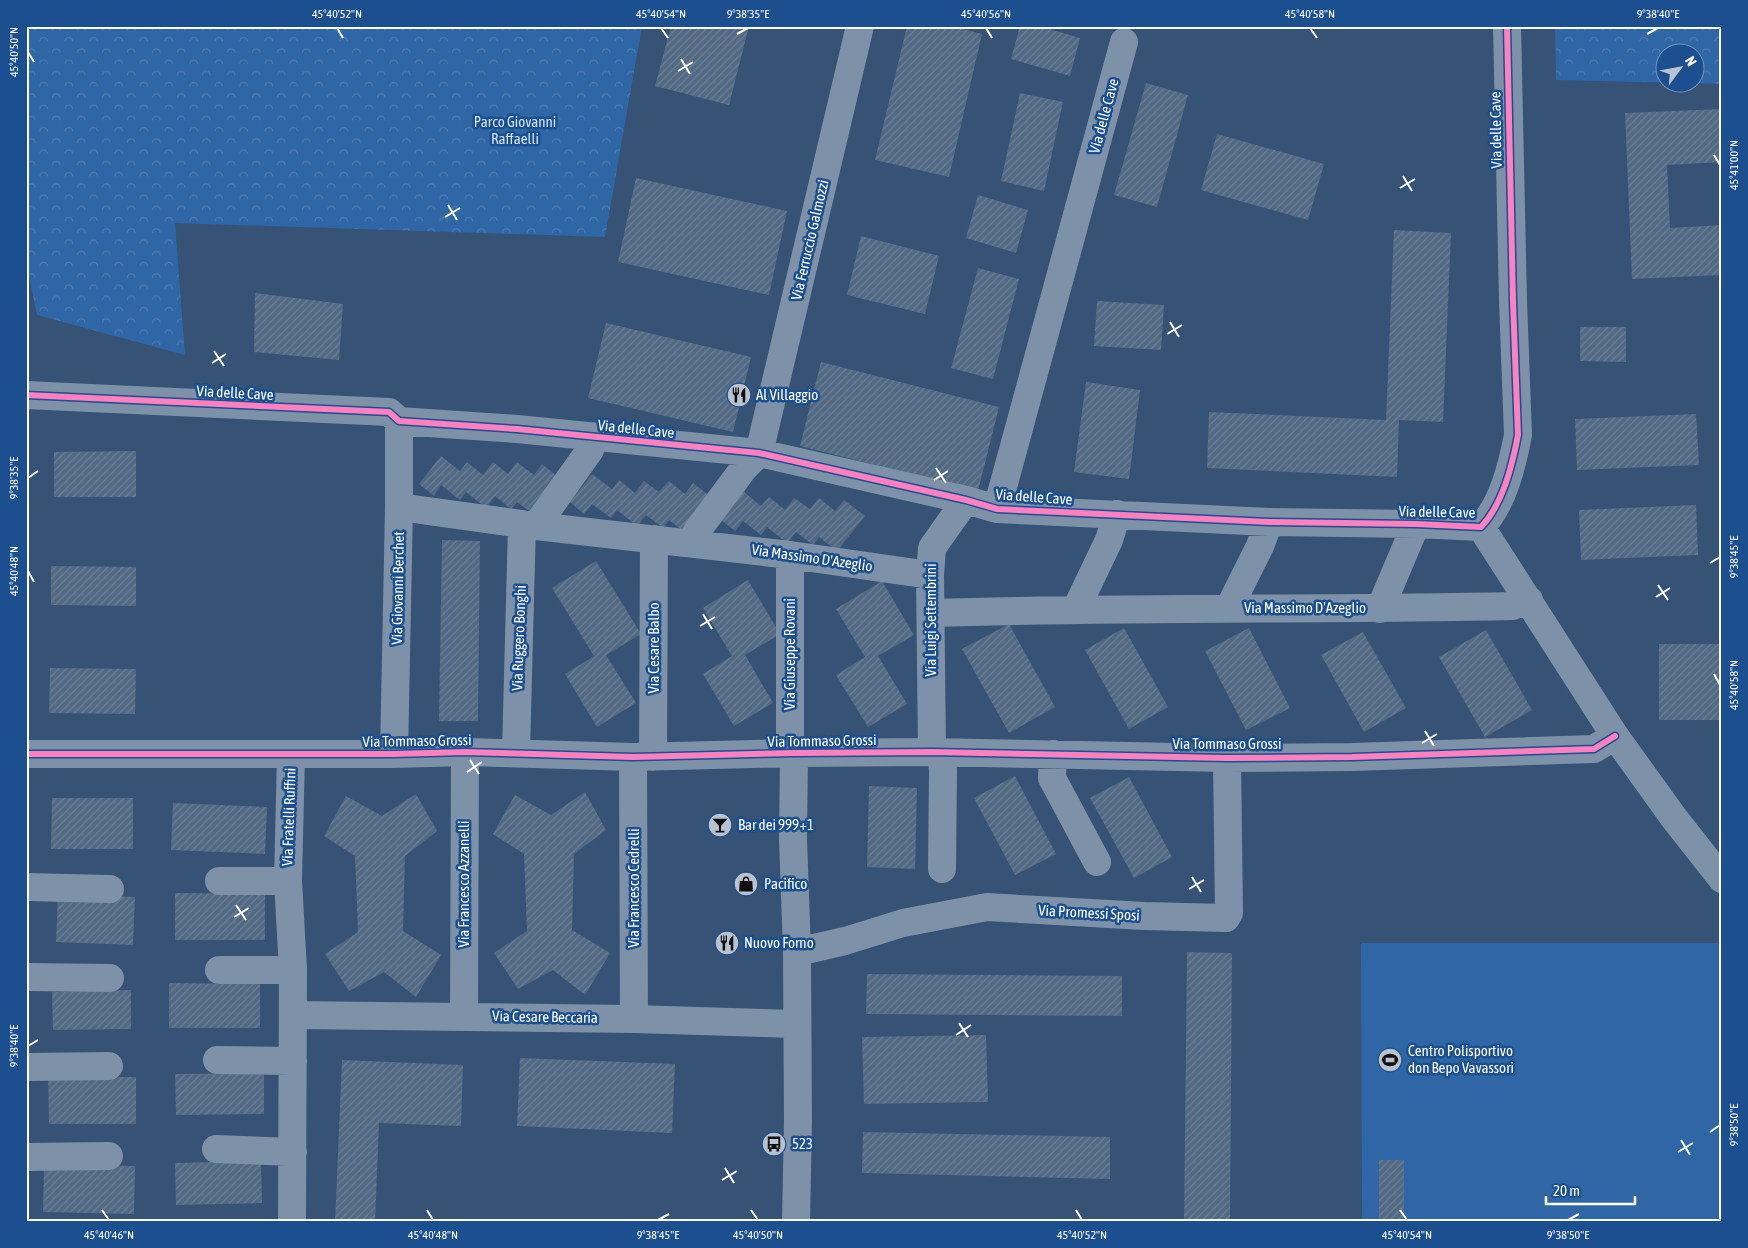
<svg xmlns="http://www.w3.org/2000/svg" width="1748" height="1248" font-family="'Asap Condensed',sans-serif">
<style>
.grass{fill:#2f66a5}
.park{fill:url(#park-crowns);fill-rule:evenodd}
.building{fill:url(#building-hatch)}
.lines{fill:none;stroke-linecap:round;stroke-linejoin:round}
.minor{stroke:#7d92a8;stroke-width:28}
.cycleway-casing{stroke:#1b4f8f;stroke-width:9}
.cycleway{stroke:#ff80c0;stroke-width:6}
.ticks{fill:none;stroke:#fff;stroke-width:2}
.labels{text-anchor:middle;stroke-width:5;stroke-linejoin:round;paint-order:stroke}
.street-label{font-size:15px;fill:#fff;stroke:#1b4f8f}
.park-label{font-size:15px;fill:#cfe3fa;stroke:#1b4f8f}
.poi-label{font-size:15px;fill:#fff;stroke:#1b4f8f;text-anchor:start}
.neatline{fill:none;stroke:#fff;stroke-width:2}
.ticks-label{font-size:12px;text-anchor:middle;fill:#fff}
</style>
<defs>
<pattern id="park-crowns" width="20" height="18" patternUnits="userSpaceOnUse" patternTransform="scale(1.25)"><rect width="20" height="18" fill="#2f66a5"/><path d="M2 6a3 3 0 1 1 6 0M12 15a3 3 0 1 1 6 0" fill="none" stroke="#4e7db2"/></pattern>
<pattern id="building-hatch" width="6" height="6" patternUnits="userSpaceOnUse" patternTransform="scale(1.25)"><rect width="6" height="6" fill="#526984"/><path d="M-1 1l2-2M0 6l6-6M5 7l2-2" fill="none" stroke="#6c8096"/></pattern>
</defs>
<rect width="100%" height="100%" fill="#365274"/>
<path class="grass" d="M1361,943H1722V1222H1404V1160L1379,1161V1222H1362Z"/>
<path class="park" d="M26,26H642L605,237L175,223L185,355L37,315L26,262Z
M1555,26H1722V84L1556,80ZM1666,52H1696V82H1666Z"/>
<path class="building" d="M671,26H749L729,105L655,86Z
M907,26H952L982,34L949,177L875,160Z
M1020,26H1039L1080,38L1070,76L1011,59Z
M1146,83L1188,95L1157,207L1114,195Z
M1020,93L1063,102L1044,191L1001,181Z
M1722,109V162L1667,165L1670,228L1722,225V275L1632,279L1625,113Z
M1217,134L1324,164L1308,220L1201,190Z
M636,178L787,211L769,295L618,262Z
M978,195L1028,210L1016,253L966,238Z
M1394,230L1451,233L1443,422L1399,420L1397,477L1207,468L1209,412L1386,420Z
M861,236L939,256L925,314L847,295Z
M978,268L1019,279L993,379L951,368Z
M255,293L343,304L339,360L254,352Z
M1097,301L1164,305L1161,350L1094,346Z
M606,323L751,357L733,432L588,398Z
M1580,327H1626V362L1580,361Z
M821,362L999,407L978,491L800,446Z
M1086,382L1140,390L1129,479L1074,472Z
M1696,414L1699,465L1577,470L1575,419Z
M136,451V497H54V452Z
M441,456L460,471L467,462L483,475L493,462L508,474L517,462L534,475L542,464L563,481L536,516L517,502L511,509L495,496L486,508L466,492L460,500L441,485L434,496L419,484Z
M592,474L612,489L619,480L635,493L644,481L659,492L669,481L685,494L693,483L714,499L687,534L669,520L663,528L646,515L637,526L617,510L611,518L592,504L584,514L570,502Z
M743,491L761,506L769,497L785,510L794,498L810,509L819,498L835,511L844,500L865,516L837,551L819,537L813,545L796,532L787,543L767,527L761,535L743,521L735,531L720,519Z
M1696,505L1698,555L1581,560L1579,510Z
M442,540L480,541L478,721H439Z
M596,561L641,634L606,655L636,703L597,727L565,674L594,656L552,588Z
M51,566L136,567V606L51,605Z
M748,580L780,634L745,655L773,703L734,726L703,674L732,656L703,608Z
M882,581L914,635L878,656L907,704L868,727L836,675L865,657L836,609Z
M1009,624L1055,707L1009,733L962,649Z
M1124,628L1168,707L1129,729L1085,650Z
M1249,628L1290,708L1246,730L1205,651Z
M1486,630L1532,710L1485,737L1439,657Z
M1363,632L1406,708L1364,732L1321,655Z
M1659,644H1722V720H1659Z
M50,668L136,669L135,714L49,713Z
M1015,776L1056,854L1015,875L974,798Z
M1129,777L1172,857L1134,878L1090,798Z
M869,786L917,788L915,869L867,867Z
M585,792L606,830L574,854L572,930L610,953L585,995L553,970L518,989L494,953L527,931L524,854L493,834L515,795L551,815Z
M416,794L437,831L405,856L403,931L441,955L416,997L384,972L349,991L325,954L358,932L355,856L324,836L346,796L382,816Z
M52,798H133V849H51Z
M173,803L267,807L265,854L171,850Z
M175,893L265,894V940H175Z
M58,894L135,897L133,945L56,942Z
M1187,952L1232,953L1230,1222H1184Z
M867,974L1122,976V1016L866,1014Z
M169,983L260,984V1028H169Z
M131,990V1029L53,1030L52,992Z
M986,1035L988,1102L864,1104L862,1037Z
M520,1058L675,1064L672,1133L517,1126Z
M342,1060L463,1065L461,1126L379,1123L375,1222H335Z
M264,1073V1114L176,1115L175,1074Z
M48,1077H136V1124H49Z
M863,1132L1110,1137V1179L862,1173Z
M1379,1160H1404V1222H1379Z
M261,1161L262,1203L176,1205L175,1163Z
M44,1164L135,1166L134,1214L43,1212Z"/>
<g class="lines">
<path class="minor" d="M26,395L389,412L399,421L517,429L759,453L966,500L997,509L1269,522L1416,524L1481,527C1503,504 1512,466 1518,435L1513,301L1507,26
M399,507L536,526L790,555L930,575
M997,509L1124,42
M536,526L590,450
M1481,527L1615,736L1674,818L1722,879
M693,543L697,531L744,468L759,453L860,26
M790,555V754
M1229,608L1260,546L1269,522
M1076,609L1109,540L1117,514
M1380,609L1416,524
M931,613C1125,607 1319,610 1513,606L1529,600
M516,752L522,524
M932,752L930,575L932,548L966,500
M941,752L943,770L942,869
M794,753L793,839L797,952L798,1121L796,1222
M26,754H394L465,752L633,757L794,753L932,752L1227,758L1352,757L1594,749L1615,736
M291,754L288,881L293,970L292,1222
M394,754L399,507V421
M1053,754L1052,778L1097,862
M633,757L634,1019
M653,757L654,539
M219,881H288
M26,887L110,889
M797,952L845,941L903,923L987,907L1144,916L1226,918L1229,913L1227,758
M219,970H293
M26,977L110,978
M294,1015L634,1019L796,1024
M464,1016L465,752
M217,1060L293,1061
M26,1067L109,1066
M216,1149L293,1152
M26,1157L109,1156"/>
<g class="cycleway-casing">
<path id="cycleway" d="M26,395L389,412L399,421L517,429L759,453L966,500L997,509L1269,522L1416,524L1481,527C1503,504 1512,466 1518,435L1513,301L1507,26
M26,754H394L465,752L633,757L794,753L932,752L1227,758L1352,757L1594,749L1615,736"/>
</g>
<use href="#cycleway" class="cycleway"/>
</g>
<path class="ticks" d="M337,28L343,38M661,28L668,38M986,28L992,38M1310,28L1317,38M737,34L748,28M1647,34L1658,28M28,52L34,62M681,59L690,74M678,71L693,62M1714,155L1720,165M1403,176L1412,191M1400,188L1415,179M448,205L457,220M445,217L460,208M1170,322L1179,337M1167,334L1182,325M214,351L224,366M212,363L226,354M936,468L946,483M28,478L38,471M934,480L948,471M1710,563L1720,557M28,571L34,582M1658,585L1668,600M1656,597L1670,588M703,614L712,629M700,626L715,617M1714,674L1720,685M1425,731L1434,746M1422,743L1437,734M470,760L479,774M467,772L482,762M1192,877L1201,892M1189,889L1204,880M236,905L246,920M234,917L249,908M959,1023L968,1037M956,1035L971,1025M28,1046L38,1040M1710,1132L1720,1125M1681,1140L1690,1155M1678,1152L1693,1143M725,1168L734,1183M722,1180L737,1171M102,1210L109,1220M427,1210L433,1220M751,1210L758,1220M1076,1210L1082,1220M1400,1210L1407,1220M658,1220L669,1214M1568,1220L1579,1214"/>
<defs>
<g id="restaurant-disc" transform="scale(1.25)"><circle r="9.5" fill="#b9c2ce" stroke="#1b4f8f"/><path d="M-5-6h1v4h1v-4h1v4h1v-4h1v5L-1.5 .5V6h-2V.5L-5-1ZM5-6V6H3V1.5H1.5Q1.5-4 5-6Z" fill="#111"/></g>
<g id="bar-disc" transform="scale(1.25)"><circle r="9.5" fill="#b9c2ce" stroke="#1b4f8f"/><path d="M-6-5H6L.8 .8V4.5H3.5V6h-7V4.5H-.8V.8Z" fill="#111"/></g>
<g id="shop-disc" transform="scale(1.25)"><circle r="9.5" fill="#b9c2ce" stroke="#1b4f8f"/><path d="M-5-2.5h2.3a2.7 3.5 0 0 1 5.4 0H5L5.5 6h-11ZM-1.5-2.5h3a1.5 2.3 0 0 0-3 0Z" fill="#111"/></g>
<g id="stadium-disc" transform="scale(1.25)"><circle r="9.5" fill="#b9c2ce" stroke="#1b4f8f"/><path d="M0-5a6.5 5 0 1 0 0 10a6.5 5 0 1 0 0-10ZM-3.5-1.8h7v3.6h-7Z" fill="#111"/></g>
<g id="bus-disc" transform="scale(1.25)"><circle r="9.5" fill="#b9c2ce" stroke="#1b4f8f"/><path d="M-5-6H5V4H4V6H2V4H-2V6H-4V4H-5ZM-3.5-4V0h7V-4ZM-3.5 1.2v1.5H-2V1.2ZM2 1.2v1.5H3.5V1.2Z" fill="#111"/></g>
</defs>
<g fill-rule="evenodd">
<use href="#restaurant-disc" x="739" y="395"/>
<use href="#bar-disc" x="720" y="825"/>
<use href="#shop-disc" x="746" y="884"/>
<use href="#restaurant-disc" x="727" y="943"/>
<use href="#stadium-disc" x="1390" y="1060"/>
<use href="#bus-disc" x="774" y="1144"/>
</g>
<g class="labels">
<g class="street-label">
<text transform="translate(1104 116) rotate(-75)" y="5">Via delle Cave</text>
<text transform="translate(1496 130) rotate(-91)" y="5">Via delle Cave</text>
<text transform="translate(810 240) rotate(-77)" y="5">Via Ferruccio Galmozzi</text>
<text transform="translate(235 393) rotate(3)" y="5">Via delle Cave</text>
<text transform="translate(636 429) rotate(6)" y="5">Via delle Cave</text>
<text transform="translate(1034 497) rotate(4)" y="5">Via delle Cave</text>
<text transform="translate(1437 512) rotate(1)" y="5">Via delle Cave</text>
<text transform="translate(812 558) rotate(8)" y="5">Via Massimo D'Azeglio</text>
<text transform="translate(398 588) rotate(-89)" y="5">Via Giovanni Berchet</text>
<text x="1305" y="613">Via Massimo D'Azeglio</text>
<text transform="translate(931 620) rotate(-90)" y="5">Via Luigi Settembrini</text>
<text transform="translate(519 638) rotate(-88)" y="5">Via Ruggero Bonghi</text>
<text transform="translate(654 648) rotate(-90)" y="5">Via Cesare Balbo</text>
<text transform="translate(790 654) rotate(-90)" y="5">Via Giuseppe Rovani</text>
<text transform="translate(417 741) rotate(-1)" y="5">Via Tommaso Grossi</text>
<text transform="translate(822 741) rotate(-1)" y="5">Via Tommaso Grossi</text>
<text x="1227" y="749">Via Tommaso Grossi</text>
<text transform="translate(289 817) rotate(-88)" y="5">Via Fratelli Ruffini</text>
<text transform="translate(464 884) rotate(-90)" y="5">Via Francesco Azzanelli</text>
<text transform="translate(634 888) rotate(-90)" y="5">Via Francesco Cedrelli</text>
<text transform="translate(1089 913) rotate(3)" y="5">Via Promessi Sposi</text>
<text transform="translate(545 1017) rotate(1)" y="5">Via Cesare Beccaria</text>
</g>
<g class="park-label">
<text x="515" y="127">Parco Giovanni<tspan x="515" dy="17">Raffaelli</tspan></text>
</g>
<g class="poi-label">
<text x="756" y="400">Al Villaggio</text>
<text x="738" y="830">Bar dei 999+1</text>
<text x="764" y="889">Pacifico</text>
<text x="744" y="948">Nuovo Forno</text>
<text x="1408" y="1056">Centro Polisportivo<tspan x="1408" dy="17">don Bepo Vavassori</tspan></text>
<text x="792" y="1149">523</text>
</g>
</g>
<rect width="1748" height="1248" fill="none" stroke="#1b4f8f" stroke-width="55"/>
<g transform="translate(1680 68) rotate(58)"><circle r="24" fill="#1b4f8f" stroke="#7695bc"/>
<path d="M0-4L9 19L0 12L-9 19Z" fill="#b9c2ce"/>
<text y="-8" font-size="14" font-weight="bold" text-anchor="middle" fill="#ffffff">N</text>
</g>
<path d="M1546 1196v8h89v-8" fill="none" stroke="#ffffff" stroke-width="2.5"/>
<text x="1553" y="1196" font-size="15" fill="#ffffff" stroke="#1b4f8f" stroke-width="4" paint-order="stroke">20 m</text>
<rect x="28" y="28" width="1692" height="1192" class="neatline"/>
<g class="ticks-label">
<text x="337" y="18">45°40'52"N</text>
<text x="661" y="18">45°40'54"N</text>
<text x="748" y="18">9°38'35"E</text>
<text x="986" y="18">45°40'56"N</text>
<text x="1310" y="18">45°40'58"N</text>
<text x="1658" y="18">9°38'40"E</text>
<text transform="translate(14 52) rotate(-90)" y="4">45°40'50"N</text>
<text transform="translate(1734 165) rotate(-90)" y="4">45°41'00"N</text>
<text transform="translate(14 478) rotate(-90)" y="4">9°38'35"E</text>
<text transform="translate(1734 557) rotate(-90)" y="4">9°38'45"E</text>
<text transform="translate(14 571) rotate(-90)" y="4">45°40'48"N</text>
<text transform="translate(1734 685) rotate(-90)" y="4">45°40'58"N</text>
<text transform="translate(14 1046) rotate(-90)" y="4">9°38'40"E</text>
<text transform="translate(1734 1125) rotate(-90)" y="4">9°38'50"E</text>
<text x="109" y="1239">45°40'46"N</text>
<text x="433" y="1239">45°40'48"N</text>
<text x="658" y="1239">9°38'45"E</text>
<text x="758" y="1239">45°40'50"N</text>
<text x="1082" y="1239">45°40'52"N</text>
<text x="1407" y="1239">45°40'54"N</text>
<text x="1568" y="1239">9°38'50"E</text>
</g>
</svg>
